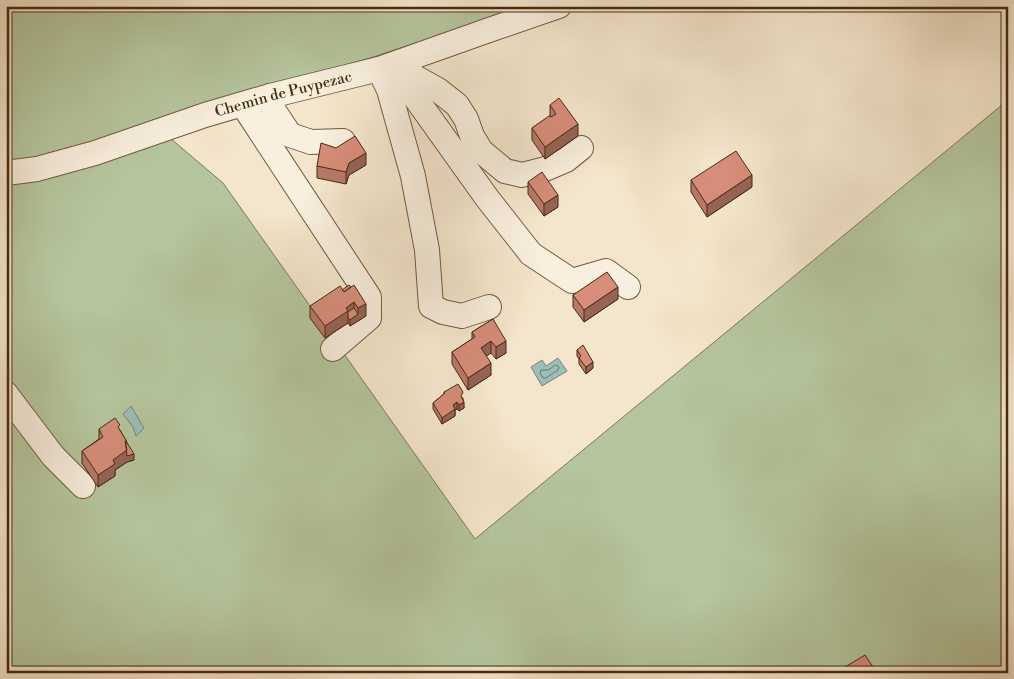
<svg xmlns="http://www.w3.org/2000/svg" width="1014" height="679" font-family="'Libre Bodoni',serif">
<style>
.green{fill:#b5c69d;stroke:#7e7856}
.water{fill:#9cbebb;stroke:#7a8376}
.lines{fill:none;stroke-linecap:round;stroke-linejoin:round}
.shore{stroke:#727464;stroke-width:1}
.minor-casing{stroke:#725a3e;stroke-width:26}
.minor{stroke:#f8efde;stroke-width:24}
.wall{fill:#b87968;stroke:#472b0e}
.shaded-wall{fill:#966355;stroke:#472b0e}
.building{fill:#d68d79;stroke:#472b0e}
.labels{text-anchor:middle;stroke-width:4;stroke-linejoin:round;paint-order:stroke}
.street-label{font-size:15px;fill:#472b0e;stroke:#f8efde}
</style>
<rect width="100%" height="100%" fill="#f4e6cc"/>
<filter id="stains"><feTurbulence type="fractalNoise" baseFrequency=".004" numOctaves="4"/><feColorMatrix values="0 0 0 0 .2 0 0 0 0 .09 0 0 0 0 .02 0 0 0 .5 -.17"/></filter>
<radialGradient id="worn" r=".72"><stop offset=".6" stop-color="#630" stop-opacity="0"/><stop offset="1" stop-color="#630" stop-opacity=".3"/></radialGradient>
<path class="green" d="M6,6H528L373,57L150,121L223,183L475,539L1008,100V673H6Z"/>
<path class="water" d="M558,358L567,371L542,386L531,367L542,360L546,366Z
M131,406L144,428L136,436L133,427L123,414Z"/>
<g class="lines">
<path class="shore" d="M556,365L559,367L558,370L546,378H543L540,373L541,370H548Z"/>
<g class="minor-casing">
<g id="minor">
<path d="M392,65L487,198L531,254L572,281L606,271L628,287"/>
<path d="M397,67L438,90L457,105L466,119L472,136L481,151L505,171L522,175L545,169L566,160L581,148"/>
<path d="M379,69L389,90L413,176L427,250L431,306L443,312L462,316L489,307"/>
<path d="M270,96L274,111L290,135L311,142L343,141"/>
<path d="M243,105L369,297V318L333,349"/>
<path id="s1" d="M6,173L37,169L95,153L205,115L270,96L379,69L492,29L559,6"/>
<path d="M6,394L53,456L83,486"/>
</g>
</g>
<use href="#minor" class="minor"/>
</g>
<path class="wall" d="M550,105L578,136L545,159L532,140V128L550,116Z
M366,165L349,175L346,184L317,178V166Z
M691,180L752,187L707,217L691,192Z
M528,182L558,207L544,216L528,194Z
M342,290L366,316L350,326L348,323L325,338L310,318V306Z
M573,295L618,299L584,322L573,307Z
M493,319L506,353L496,359L491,353L486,356L491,375L468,390L452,364V352L472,339V332Z
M577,350L593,368L586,374L579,364V359L577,356Z
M444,392L463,398V399L464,408L459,411L457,409L455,410V416L442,424L433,409V403L444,394Z
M99,429L120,430L126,441L134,460L127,462L115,470V476L98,487L82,463V451L99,439Z"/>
<path class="shaded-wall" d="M578,124V136L545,159V147Z
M366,153V165L349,175L346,184V172L349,163Z
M752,175V187L707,217V205Z
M558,195V207L544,216V204Z
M618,287V299L584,322V310Z
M354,302V314L348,317V323L325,338V326L346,308Z
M366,304V316L350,326V320L358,314V308Z
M491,341V353L481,360V348Z
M506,341V353L496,359V347Z
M593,362V368L586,374V367Z
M491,363V375L468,390V378Z
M457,402V409L455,410V416L442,424V418L453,405Z
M464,402V408L459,411V405Z
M126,440V451L134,454V460L127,462L115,470V476L98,487V475L113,460Z"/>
<path class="building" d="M559,98L578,124L545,147L532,128L549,116L551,117L556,114L550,105Z
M355,136L366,153L349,163L346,172L317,166L321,143L336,148Z
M736,151L752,175L707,205L691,180Z
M542,172L558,195L544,204L528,182Z
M607,272L618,287L584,310L573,295Z
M349,285L351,287L344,292L342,290Z
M354,285L366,304L358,308L354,302L346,308L348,311L325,326L310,306L340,286L344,292Z
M354,308L358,314L350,320L348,317V312Z
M493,319L506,341L496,347L491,341L481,348L491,363L468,378L452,352L475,337L472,332Z
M583,345L593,362L586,367L579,358L581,356L577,350Z
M458,384L463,392L461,396L464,402L459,405L457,402L453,405L455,409L442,418L433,403L445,393L444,392Z
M115,418L120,425L118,427L126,440L125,442L127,450L113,460L115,464L98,475L82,451L103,437L99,429Z
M126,441L134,454L127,456L126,446Z
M865,655L877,673H835Z"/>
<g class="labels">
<g class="street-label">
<text dy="5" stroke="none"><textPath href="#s1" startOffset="289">Chemin de Puypezac</textPath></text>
</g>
</g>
<rect width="1014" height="679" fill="none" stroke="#f4e6cc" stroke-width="25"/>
<rect x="8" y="8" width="999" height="664" fill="none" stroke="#472b0e" stroke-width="2.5"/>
<rect x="12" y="12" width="989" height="654" fill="none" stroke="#472b0e"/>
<rect width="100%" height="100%" filter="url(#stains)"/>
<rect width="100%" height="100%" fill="url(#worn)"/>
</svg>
